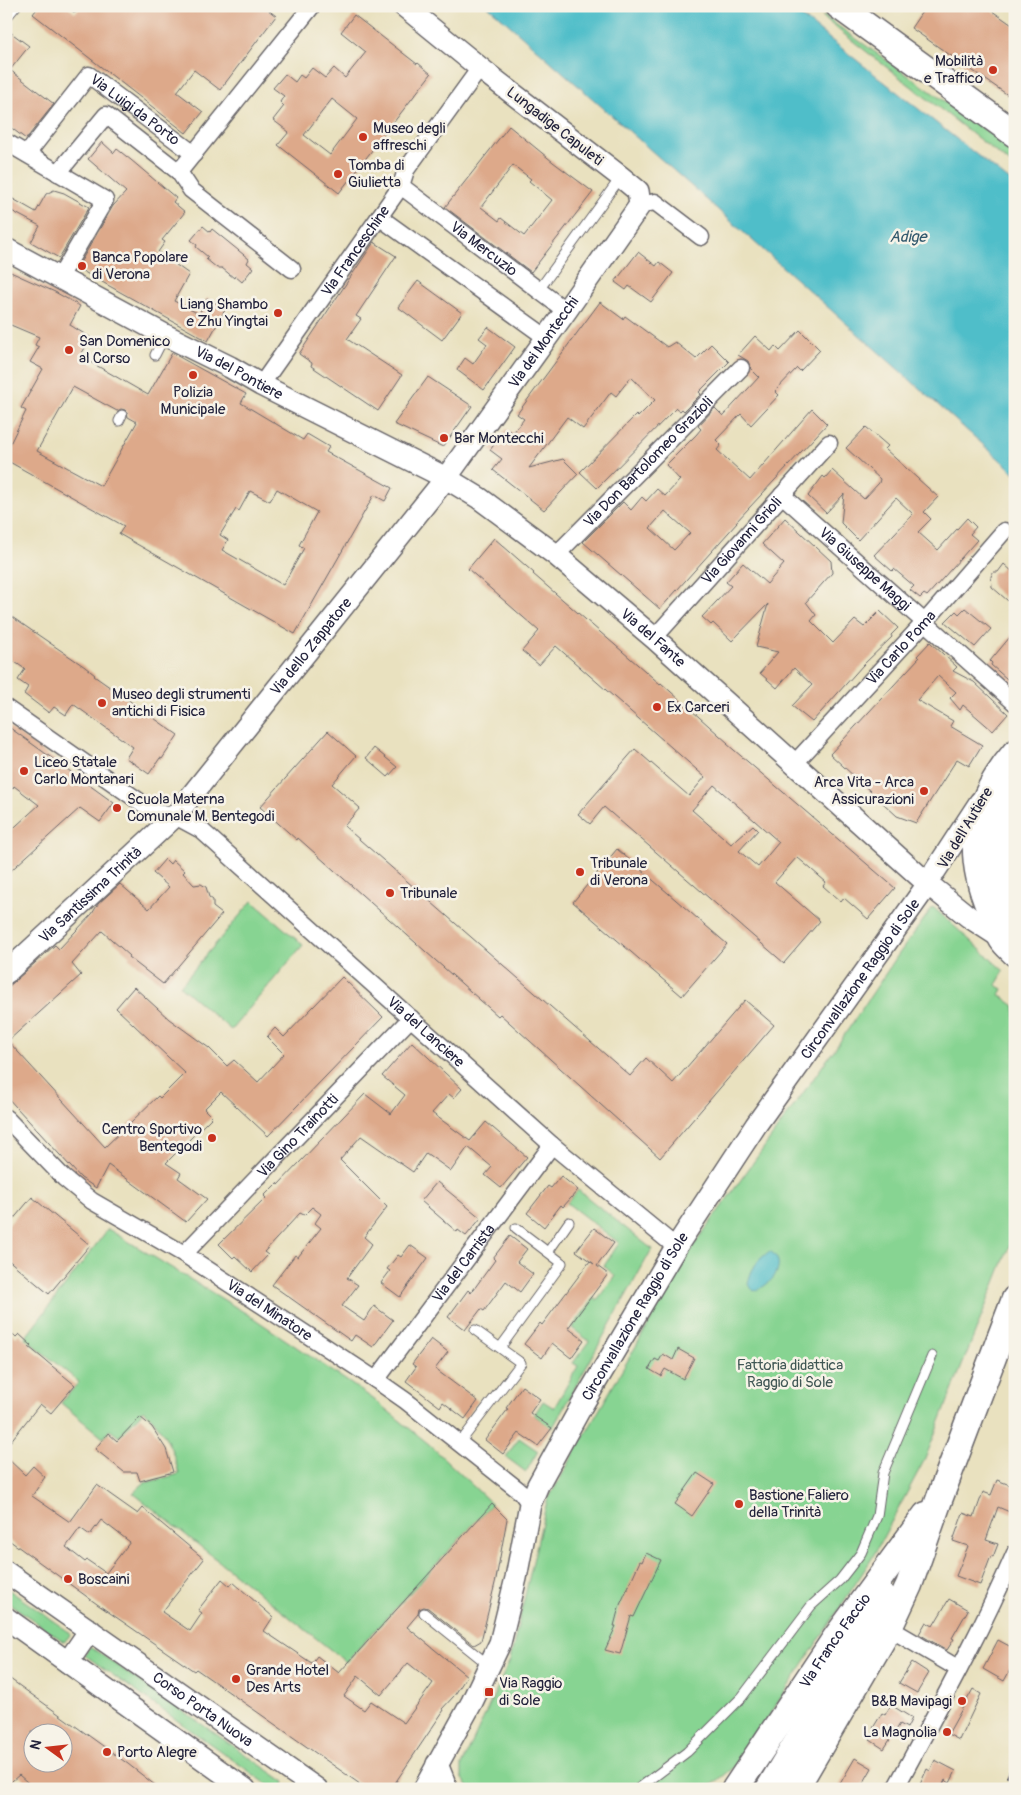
<svg xmlns="http://www.w3.org/2000/svg" width="1021" height="1795" font-family="Pangolin,sans-serif">
<style>
.green{fill:#87d492;stroke:#547b66}
.water{fill:#50bec9;stroke:#397082}
.building{fill:#dda98a;fill-rule:evenodd}
.lines{fill:none;stroke-linecap:round;stroke-linejoin:round}
.service-casing{stroke:#686569;stroke-width:11}
.minor-casing{stroke:#686569;stroke-width:19}
.tertiary-casing{stroke:#686569;stroke-width:24}
.primary-casing{stroke:#686569;stroke-width:29}
.service{stroke:#fff;stroke-width:9}
.minor{stroke:#fff;stroke-width:16}
.tertiary{stroke:#fff;stroke-width:21}
.primary{stroke:#fff;stroke-width:26}
.rail{stroke:#22223b;stroke-width:4;stroke-dasharray:8 4;stroke-linecap:butt}
.poi-dot{fill:#c8321e;stroke:#f7f3e8;stroke-width:2}
.labels{text-anchor:middle;stroke-width:5;stroke-linejoin:round;paint-order:stroke}
.poi-label{font-size:15px;fill:#22223b;stroke:#f7f3e8;text-anchor:start}
.street-label{font-size:15px;fill:#22223b;stroke:#f7f3e8}
.park-label{font-size:15px;fill:#405755;stroke:#f7f3e8}
.water-label{font-size:16px;font-style:italic;fill:#32596d;stroke:#f7f3e8}
</style>
<rect width="100%" height="100%" fill="#f7f3e8"/>
<filter id="ink" filterUnits="userSpaceOnUse"><feTurbulence type="fractalNoise" baseFrequency=".02" numOctaves="2"/><feDisplacementMap in="SourceGraphic" scale="10" xChannelSelector="R" yChannelSelector="G"/><feConvolveMatrix kernelMatrix="1 2 1 2 8 2 1 2 1" color-interpolation-filters="sRGB"/></filter>
<filter id="wash" filterUnits="userSpaceOnUse"><feTurbulence type="fractalNoise" baseFrequency=".0096" numOctaves="4" result="noise"/><feDisplacementMap in="SourceGraphic" scale="20" xChannelSelector="R" yChannelSelector="G"/><feGaussianBlur stdDeviation="1.12" result="paint"/><feColorMatrix in="noise" values="0 0 0 0 0 0 0 0 0 0 0 0 0 0 0 0 0 1.4 0 .05"/><feComposite in="paint" operator="in"/></filter>
<g filter="url(#wash)">
<rect width="100%" height="100%" fill="#e9e1bf"/>
<path class="green" d="M824,16L1015,151V167L822,17Z
M252,901L303,945L231,1030L180,986Z
M933,907L1004,971L996,985L1003,989L1000,995L1015,1006V1232L925,1459L871,1560L737,1765L707,1789L469,1788L462,1777V1765L510,1660L547,1501L694,1245L839,1043L898,955Z
M578,1190L652,1249L552,1429L534,1415L543,1401L554,1408L578,1366L573,1363L589,1341L572,1328L594,1298L597,1300L615,1276L604,1266L619,1243L567,1203Z
M108,1229L252,1317L372,1398L430,1445L492,1504L346,1662L133,1493L144,1483L179,1474C173,1448 163,1428 144,1410L119,1437L110,1430L103,1438L61,1403L79,1382L25,1338Z
M519,1438L538,1451L526,1472L506,1457Z
M6,1588L69,1632L70,1635L66,1640L63,1641L6,1601Z
M89,1648H92L285,1782L283,1789H274L86,1656L85,1654Z"/>
<path class="water" d="M488,6H788L1015,185V473Z
M770,1251C790,1265 770,1286 754,1291L748,1285C750,1270 757,1260 770,1251Z"/>
<g id="blocks">
<path class="building" d="M39,6H66L75,13L81,6H263L276,16L220,90L194,70L177,92L203,112L186,133L33,14Z
M926,6H985L1015,27V100L911,28Z
M354,15L417,64L418,63L431,74L339,193L278,145L289,132L273,120L284,106L280,102L284,96L273,88L285,74L295,82L300,75L304,78L312,68L325,78L334,68L345,78L366,52L341,32ZM332,99L357,119L330,155L304,135Z
M6,29L29,46L10,70L54,104L26,139L6,124Z
M509,126L553,162L593,192L531,272L445,207ZM513,165L531,179L529,181L552,200L524,236L501,218L499,221L481,207Z
M102,142L114,153L117,149L131,160L176,198L173,202L185,212L162,240L165,242L158,252L189,274L174,301L199,314L207,298L226,308L208,341L77,268L113,206L126,192L88,159Z
M54,190L64,193L89,207L59,258L31,242L40,226L6,208V195L36,212L46,194Z
M203,226L210,232L212,229L249,259L247,263L253,268L242,282L235,276L234,278L222,268H217L206,259L208,257L196,247L197,245L191,240Z
M374,242L396,256L356,316L361,319L347,339L402,375L378,411L311,366L312,363L299,354Z
M638,252L656,266L659,262L673,273L651,302L629,286L626,290L615,282Z
M6,270L55,292L80,306L70,325L91,338L80,356L148,395L172,353L246,394L241,403L303,440L307,434L329,447L326,452L392,488L385,501L374,495L295,634L119,534L124,526L6,460V452L26,411L21,408L43,369L30,362L39,347L35,345L39,337L6,323ZM73,387L117,411L121,409L125,410L127,412L128,417L137,422L101,486L37,451ZM277,489L317,512L299,545L304,548L283,585L222,550L228,540L220,535L236,509L239,511L250,491L270,501Z
M418,281L462,313L442,340L398,307Z
M600,302L623,319L625,316L667,347L675,342L696,359L711,344L729,362L699,392L701,394L684,411L682,409L680,411L676,408L597,488L580,472L636,415L638,417L655,400L631,377L616,396L611,392L583,429L567,417L529,468L563,459L578,474L544,510L493,470L502,459L490,450L506,429L513,433L524,419L517,414Z
M488,327L515,347L484,390L457,370L465,358L473,364L487,344L479,338Z
M800,330L820,350L800,371L797,368L775,391L779,395L751,425L741,414L716,440L721,445L717,450L750,480L812,409L827,424L736,522L737,523L660,609L583,542L623,502L631,510L642,497L646,501L657,489L665,496L680,480L666,465L696,435L701,429L698,426L715,408L723,416L759,377L751,369L748,361L738,355L755,336L771,351L775,346L780,351ZM665,511L690,533L674,550L650,528Z
M428,377L472,406L443,447L394,424Z
M866,427L888,446L885,449L938,497L924,512L931,519L918,532L938,550L967,518L976,527L970,534L977,540L927,596L924,594L920,598L910,590L914,586L894,569L892,571L874,555L913,514L896,498L858,540L841,523L844,494L826,513L808,496L823,476L825,478L832,470L864,499L879,483L880,479L846,448Z
M785,518L831,561L832,573L806,602L816,615L811,621L833,643L855,620L864,627L880,611L898,628L891,635L892,637L863,665L812,722L792,706L812,685L794,668L777,688L760,673L778,652L756,647L768,604L732,641L713,623L711,625L702,617L731,586L726,582L743,563L767,584L784,564L762,544Z
M494,538L534,573L533,574L660,684L661,683L728,743L727,744L895,888L868,919L844,898L841,902L823,886L826,882L797,857L775,882L820,921L784,963L604,807L590,824L578,814L635,749L689,796L705,777L556,646L539,665L522,651L539,631L468,569ZM714,785L779,842L758,867L739,851L758,830L753,825L731,844L692,810Z
M1004,564L1015,574V607L992,587L991,576L994,572H998Z
M965,608L991,629L975,647L945,622L956,611L959,614Z
M6,613L85,667L95,675L94,676L178,735L162,759L160,758L149,774L126,758L133,747L73,704L66,715L54,707L49,713L24,694L28,687L18,680L25,669L6,656Z
M1015,631V686L991,665L992,663L990,661Z
M930,642L957,667L953,671L974,682L1008,714L993,731L963,705L960,710L950,698L956,692L938,676L917,700L953,721L950,726L982,745L969,766L957,759L916,823L897,816L830,754L919,658L917,656Z
M6,725L114,803L100,822L80,808L6,875V835L39,805L14,786L13,788L6,783Z
M328,731L356,756L332,784L360,808L344,826L630,1076L646,1058L673,1083L745,1000L774,1025L660,1158L500,1014L498,1016L298,838L297,840L260,807Z
M374,748L397,767L388,777L366,758Z
M617,849L727,944L682,996L573,902Z
M165,859L170,864L173,860L185,871L183,873L194,885L201,884L206,887L209,897L213,900V907L222,914L163,984L128,957L130,956L102,931L72,964L81,975L8,1041L105,1147L158,1096L160,1098L185,1073L116,1008L134,987L169,1019L209,1048L227,1066L234,1060L258,1082L284,1054L267,1037L275,1028L284,1037L342,977L383,1017L268,1136L221,1092L204,1109L212,1117L166,1163L181,1173L178,1178L207,1199L186,1222L108,1165L96,1188L81,1178L6,1096V989L55,945L59,949L92,914L98,904L120,884L149,909L169,887L153,873Z
M412,1042L462,1089L454,1098L449,1094L432,1113L470,1141L486,1122L527,1157L501,1188L485,1175L492,1167L468,1147L451,1171L426,1153L413,1172L361,1136L340,1160L387,1207L364,1237L372,1244L347,1278L358,1285L342,1306L364,1321L374,1306L393,1320L373,1347L355,1335L351,1341L272,1285L295,1255L298,1257L321,1228L315,1223L321,1214L312,1207L304,1215L300,1213L264,1252L268,1255L252,1272L235,1256L233,1258L219,1244L266,1198L264,1196L277,1183L278,1185L365,1094L391,1114L405,1095L382,1076Z
M561,1176L578,1190L563,1207L561,1205L544,1227L527,1213L548,1186L551,1188Z
M437,1182L481,1218L466,1236L458,1230L457,1232L421,1201Z
M32,1197L90,1245L49,1294L6,1258V1228Z
M594,1228L614,1243L597,1266L608,1274L568,1328L584,1340L571,1358L552,1343L542,1358L524,1344L540,1323L542,1325L590,1261L594,1264L576,1251Z
M510,1236L527,1249L517,1262L533,1274L520,1292L506,1281L484,1311L481,1309L465,1330L448,1317L468,1290L471,1293L495,1260L493,1258Z
M410,1245L428,1258L400,1297L381,1283L390,1271L387,1269L398,1255L401,1257Z
M6,1328L16,1337L19,1334L31,1345L29,1347L75,1385L51,1413L40,1404L6,1447Z
M431,1339L448,1352L435,1369L478,1401L465,1419L443,1402L440,1407L406,1381L416,1367L412,1364Z
M678,1349L694,1358L683,1379L665,1369L661,1376L649,1369L655,1359L659,1361L663,1354L673,1360Z
M522,1386L540,1399L530,1413L552,1428L538,1446L519,1433L503,1454L485,1440L508,1409L506,1408Z
M140,1417L152,1427L166,1449L173,1472L140,1481L137,1472H124L95,1449L108,1433L117,1441Z
M6,1457L25,1475L33,1466L45,1477L32,1496L70,1522L97,1485L138,1514L143,1508L204,1559L162,1612L190,1631L202,1613L198,1610L222,1579L230,1586L233,1582L273,1617L264,1631L310,1662L312,1663L317,1656L339,1673L492,1504L507,1519L496,1579L481,1641L474,1645L428,1608L424,1607L419,1609L418,1614L407,1627L467,1676L454,1696L442,1709L444,1710L391,1789H367L196,1669L194,1671L97,1604L6,1538ZM101,1520L130,1542L106,1573L87,1560L85,1562L66,1547L80,1528L90,1535ZM408,1663L433,1683L404,1723L371,1701L364,1710L344,1696L358,1676L381,1695Z
M697,1473L714,1484L692,1516L675,1504Z
M997,1480L1015,1487V1506L1012,1513L998,1507L986,1540L998,1544L993,1557L991,1556L980,1585L956,1576L968,1546L953,1541L963,1513L974,1517L983,1492L991,1495Z
M646,1553L661,1560L634,1617L631,1616L620,1654L605,1650L616,1626H614L619,1607L640,1561L642,1562Z
M949,1599L968,1610L952,1638L954,1639L947,1650L919,1634L926,1622L933,1626Z
M998,1640L1015,1649V1661L1004,1681L983,1669Z
M912,1662L929,1673L917,1693L899,1683Z
M6,1676L128,1764L160,1789H35L19,1775L6,1786ZM32,1732H62V1742L68,1746L62,1754V1762H32Z
M973,1689L981,1694L959,1740L948,1734Z
M891,1705L912,1718L907,1728L900,1724L884,1749L870,1740L876,1730L873,1728L882,1713L885,1715Z
M855,1758L872,1768L860,1789H837Z
M935,1760L956,1771L950,1783L945,1780L941,1789H918L927,1769L930,1771Z"/>
</g>
</g>
<g filter="url(#ink)">
<use href="#blocks" fill-opacity="0" stroke="#686569" stroke-width="1"/>
<g class="lines">
<g class="service-casing">
<path id="service" d="M6,18L16,6
M538,291L621,177
M155,355L165,335
M119,421L122,415
M548,1252L569,1222
M475,1330L500,1348
M459,1444L521,1363L500,1348L562,1263L516,1228
M424,1613L490,1666
M638,1789L687,1752L742,1697L811,1606L840,1580L861,1553L877,1516L883,1473L932,1356"/>
</g>
<g class="minor-casing">
<g id="minor">
<path d="M6,142L105,200L60,277"/>
<path id="s1" d="M27,154L89,75L194,154"/>
<path d="M179,172L191,190L292,269"/>
<path d="M58,173L106,115L179,172L312,6"/>
<path id="s2" d="M401,186L566,311"/>
<path d="M640,205L655,202L701,237"/>
<path d="M379,217L547,338"/>
<path id="s3" d="M261,385L401,186L406,170L480,68"/>
<path id="s4" d="M782,495L1015,703"/>
<path id="s5" d="M556,555L741,368"/>
<path id="s6" d="M654,638L829,443"/>
<path id="s7" d="M6,708L156,813L175,816L201,830L552,1145L676,1247"/>
<path id="s8" d="M794,764L924,623L1004,531"/>
<path id="s9" d="M6,1118L64,1178L92,1201L184,1254L376,1380L406,1401L521,1492L530,1504"/>
<path id="s10" d="M184,1254L411,1018"/>
<path id="s11" d="M376,1380L552,1145"/>
<path d="M889,1628L959,1669"/>
<path d="M895,1789C937,1711 980,1634 1015,1553"/>
</g>
</g>
<g class="tertiary-casing">
<g id="tertiary">
<path id="s12" d="M6,249L165,335L230,367L261,385L446,478L479,498L556,555L654,638L928,884L969,917L1006,941"/>
<path d="M935,871L980,802"/>
<path id="s13" d="M6,973L175,816L446,478L566,311L640,205L638,191L621,177L490,76L404,6"/>
<path id="s14" d="M6,1572L317,1789"/>
<path d="M6,1618L245,1789"/>
<path d="M68,1662L90,1630"/>
<path d="M437,1764L447,1789"/>
<path id="s15" d="M424,1789L472,1702L500,1643L516,1578L530,1504L538,1485L581,1407L676,1247L756,1125L928,884"/>
</g>
</g>
<g class="primary-casing">
<g id="primary">
<path d="M839,6L1015,134"/>
<path d="M1015,753C973,802 965,851 990,910C994,919 997,930 1002,939C1005,944 1011,949 1015,953"/>
<path d="M1015,791C1011,800 1005,810 1002,820C993,850 1005,880 1015,908"/>
<path id="s16" d="M735,1789L835,1639L926,1515"/>
<path d="M769,1789L884,1598"/>
<path d="M795,1789L889,1628L909,1585L940,1497L1015,1299"/>
</g>
</g>
<use href="#service" class="service"/>
<use href="#minor" class="minor"/>
<use href="#tertiary" class="tertiary"/>
<use href="#primary" class="primary"/>
<path class="rail" d="M1003,1789L1015,1762"/>
</g>
</g>
<g class="poi-dot">
<circle cx="993" cy="70" r="5"/>
<circle cx="363" cy="137" r="5"/>
<circle cx="338" cy="174" r="5"/>
<circle cx="82" cy="266" r="5"/>
<circle cx="278" cy="313" r="5"/>
<circle cx="69" cy="350" r="5"/>
<circle cx="193" cy="375" r="5"/>
<circle cx="444" cy="438" r="5"/>
<circle cx="102" cy="703" r="5"/>
<circle cx="657" cy="707" r="5"/>
<circle cx="24" cy="771" r="5"/>
<circle cx="924" cy="791" r="5"/>
<circle cx="117" cy="808" r="5"/>
<circle cx="580" cy="872" r="5"/>
<circle cx="390" cy="893" r="5"/>
<circle cx="212" cy="1138" r="5"/>
<circle cx="739" cy="1504" r="5"/>
<circle cx="68" cy="1579" r="5"/>
<circle cx="236" cy="1679" r="5"/>
<rect x="484" y="1687" width="10" height="10" rx="2.5"/>
<circle cx="962" cy="1701" r="5"/>
<circle cx="947" cy="1732" r="5"/>
<circle cx="107" cy="1752" r="5"/>
</g>
<g class="labels">
<g class="poi-label">
<text x="983" y="66" text-anchor="end">Mobilità<tspan x="983" dy="17">e Traffico</tspan></text>
<text x="373" y="133">Museo degli<tspan x="373" dy="17">affreschi</tspan></text>
<text x="348" y="170">Tomba di<tspan x="348" dy="17">Giulietta</tspan></text>
<text x="92" y="262">Banca Popolare<tspan x="92" dy="17">di Verona</tspan></text>
<text x="268" y="309" text-anchor="end">Liang Shambo<tspan x="268" dy="17">e Zhu Yingtai</tspan></text>
<text x="79" y="346">San Domenico<tspan x="79" dy="17">al Corso</tspan></text>
<text x="193" y="397" text-anchor="middle">Polizia<tspan x="193" dy="17">Municipale</tspan></text>
<text x="454" y="443">Bar Montecchi</text>
<text x="112" y="699">Museo degli strumenti<tspan x="112" dy="17">antichi di Fisica</tspan></text>
<text x="667" y="712">Ex Carceri</text>
<text x="34" y="767">Liceo Statale<tspan x="34" dy="17">Carlo Montanari</tspan></text>
<text x="914" y="787" text-anchor="end">Arca Vita - Arca<tspan x="914" dy="17">Assicurazioni</tspan></text>
<text x="127" y="804">Scuola Materna<tspan x="127" dy="17">Comunale M. Bentegodi</tspan></text>
<text x="590" y="868">Tribunale<tspan x="590" dy="17">di Verona</tspan></text>
<text x="400" y="898">Tribunale</text>
<text x="202" y="1134" text-anchor="end">Centro Sportivo<tspan x="202" dy="17">Bentegodi</tspan></text>
<text x="749" y="1500">Bastione Faliero<tspan x="749" dy="17">della Trinità</tspan></text>
<text x="78" y="1584">Boscaini</text>
<text x="246" y="1675">Grande Hotel<tspan x="246" dy="17">Des Arts</tspan></text>
<text x="499" y="1688">Via Raggio<tspan x="499" dy="17">di Sole</tspan></text>
<text x="952" y="1706" text-anchor="end">B&amp;B Mavipagi</text>
<text x="937" y="1737" text-anchor="end">La Magnolia</text>
<text x="117" y="1757">Porto Alegre</text>
</g>
<g class="street-label">
<text dy="5" stroke="none"><textPath href="#s1" startOffset="158">Via Luigi da Porto</textPath></text>
<text transform="translate(555 126) rotate(38)" y="5">Lungadige Capuleti</text>
<text dy="5" stroke="none"><textPath href="#s2" startOffset="104">Via Mercuzio</textPath></text>
<text dy="5" stroke="none"><textPath href="#s3" startOffset="164">Via Franceschine</textPath></text>
<text dy="5" stroke="none"><textPath href="#s13" startOffset="831">Via dei Montecchi</textPath></text>
<text dy="5" stroke="none"><textPath href="#s12" startOffset="264">Via del Pontiere</textPath></text>
<text dy="5" stroke="none"><textPath href="#s5" startOffset="131">Via Don Bartolomeo Grazioli</textPath></text>
<text dy="5" stroke="none"><textPath href="#s6" startOffset="131">Via Giovanni Grioli</textPath></text>
<text dy="5" stroke="none"><textPath href="#s4" startOffset="111">Via Giuseppe Maggi</textPath></text>
<text dy="5" stroke="none"><textPath href="#s12" startOffset="758">Via del Fante</textPath></text>
<text dy="5" stroke="none"><textPath href="#s13" startOffset="448">Via dello Zappatore</textPath></text>
<text dy="5" stroke="none"><textPath href="#s8" startOffset="158">Via Carlo Poma</textPath></text>
<text transform="translate(965 828) rotate(-59)" y="5">Via dell'Autiere</text>
<text dy="5" stroke="none"><textPath href="#s13" startOffset="115">Via Santissima Trinità</textPath></text>
<text dy="5" stroke="none"><textPath href="#s15" startOffset="928">Circonvallazione Raggio di Sole</textPath></text>
<text dy="5" stroke="none"><textPath href="#s7" startOffset="534">Via del Lanciere</textPath></text>
<text dy="5" stroke="none"><textPath href="#s10" startOffset="164">Via Gino Trainotti</textPath></text>
<text dy="5" stroke="none"><textPath href="#s11" startOffset="146">Via del Carrista</textPath></text>
<text dy="5" stroke="none"><textPath href="#s9" startOffset="328">Via del Minatore</textPath></text>
<text dy="5" stroke="none"><textPath href="#s15" startOffset="522">Circonvallazione Raggio di Sole</textPath></text>
<text dy="5" stroke="none"><textPath href="#s16" startOffset="179">Via Franco Faccio</textPath></text>
<text dy="5" stroke="none"><textPath href="#s14" startOffset="240">Corso Porta Nuova</textPath></text>
</g>
<g class="park-label">
<text x="790" y="1370">Fattoria didattica<tspan x="790" dy="17">Raggio di Sole</tspan></text>
</g>
<g class="water-label">
<text x="908" y="242">Adige</text>
</g>
</g>
<rect width="1021" height="1795" fill="none" stroke="#f7f3e8" stroke-width="25"/>
<g transform="translate(48 1748) rotate(285)"><circle r="24" fill="#f7f3e8" stroke="#a29fa3"/>
<path d="M0-4L9 19L0 12L-9 19Z" fill="#c8321e"/>
<text y="-8" font-size="14" font-weight="bold" text-anchor="middle" fill="#22223b">N</text>
</g>
</svg>
